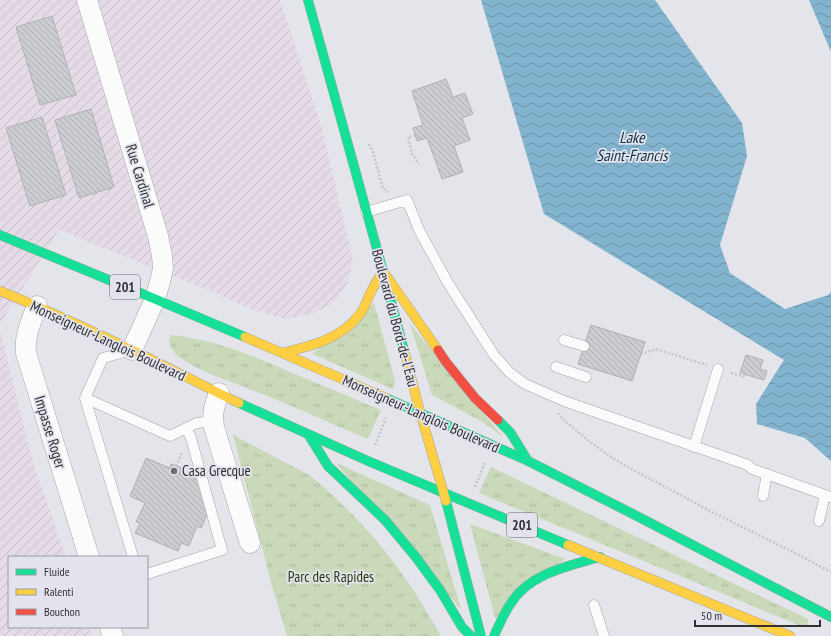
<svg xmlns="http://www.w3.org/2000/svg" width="831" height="636" font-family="'PT Sans Narrow',sans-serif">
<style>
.industrial{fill:url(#industrial-furrows)}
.grass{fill:url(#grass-tufts)}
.water{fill:url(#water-waves)}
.building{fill:url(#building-back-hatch);stroke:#b0b1b5}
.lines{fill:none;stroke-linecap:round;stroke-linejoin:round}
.lane-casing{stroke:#a5a5a9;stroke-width:11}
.street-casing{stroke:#a5a5a9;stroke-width:21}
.fast-casing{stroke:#a5a5a9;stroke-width:10}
.slow-casing{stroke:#a5a5a9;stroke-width:10}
.jam-casing{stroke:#a5a5a9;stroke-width:10}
.path{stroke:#c6c6c8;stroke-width:2.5;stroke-dasharray:2 2;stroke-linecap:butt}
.lane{stroke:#fbfbfc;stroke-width:10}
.street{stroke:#fbfbfc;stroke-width:20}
.fast{stroke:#16e098;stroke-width:9}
.slow{stroke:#ffcf43;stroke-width:9}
.jam{stroke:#f24e42;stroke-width:9}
.poi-dot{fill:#707074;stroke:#e2e3ec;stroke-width:1.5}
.labels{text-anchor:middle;stroke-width:3.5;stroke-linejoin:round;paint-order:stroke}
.shield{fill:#e2e3ec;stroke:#66666c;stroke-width:1}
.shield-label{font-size:14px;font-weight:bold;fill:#313135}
.street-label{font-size:15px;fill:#313135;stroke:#e2e3ec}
.poi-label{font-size:15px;fill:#313135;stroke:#e2e3ec;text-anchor:start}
.park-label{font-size:15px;fill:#2a3c0f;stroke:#e2e3ec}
.water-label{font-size:16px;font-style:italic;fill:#113141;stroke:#e2e3ec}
</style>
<defs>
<pattern id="industrial-furrows" width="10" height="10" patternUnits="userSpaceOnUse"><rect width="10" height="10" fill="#e4dbe7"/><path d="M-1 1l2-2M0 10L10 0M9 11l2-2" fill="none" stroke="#c4bcc7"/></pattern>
<pattern id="grass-tufts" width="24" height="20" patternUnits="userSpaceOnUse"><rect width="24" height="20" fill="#cad9ba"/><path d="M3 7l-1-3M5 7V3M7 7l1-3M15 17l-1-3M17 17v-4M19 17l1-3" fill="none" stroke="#aebba0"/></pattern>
<pattern id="water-waves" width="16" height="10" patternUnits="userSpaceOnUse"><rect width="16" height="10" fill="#83b4cf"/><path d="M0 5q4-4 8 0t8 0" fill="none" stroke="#6c93a9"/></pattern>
<pattern id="building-back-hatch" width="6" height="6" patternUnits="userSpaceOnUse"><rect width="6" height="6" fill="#cccdd1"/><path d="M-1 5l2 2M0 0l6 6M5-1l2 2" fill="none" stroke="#b0b0b4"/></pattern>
</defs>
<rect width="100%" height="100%" fill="#e4e5ea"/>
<path class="industrial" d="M0,0H280L321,125L353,260L348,282L335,302L314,313L285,319L253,310L213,292L59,230L0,324Z
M0,330L33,463L66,557H9V627H89L92,636H0Z"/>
<path class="grass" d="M374,303L394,377L395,383L393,389L312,354Z
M410,324L503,437L483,422L432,395Z
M172,335C216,340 256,357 295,374C324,386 352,398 381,410L368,439C329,423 291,405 252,390C228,380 201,373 179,357C173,352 170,347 169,339Z
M233,435L311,476L337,499L354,516L376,540L396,565L416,594L441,636H287L272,586Z
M336,463L430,505L461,609Z
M491,467L808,619V622L806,627H803L479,493Z
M470,524L565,559L495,618Z"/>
<path class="water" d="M481,0H655L742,123L747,156L720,245L730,273L785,309L828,295L831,292V461L805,438L757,424L756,404L784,360L544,214Z
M809,0H831V52Z"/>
<path class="building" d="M52,16L76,95L40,105L16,27Z
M446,79L453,97L465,93L473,114L462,118L470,140L454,146L463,172L442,179L427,138L417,141L413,128L423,125L412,91Z
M91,109L114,187L79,198L55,120Z
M42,117L66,195L30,206L6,128Z
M591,325L645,342L632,381L578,364Z
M746,355L763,360L760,369L767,371L764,380L740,373Z
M146,458L170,468L171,464L176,466L182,468L180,473L198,480L206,511L208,512L201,528L197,526L189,546L181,543L178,551L135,533L140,523L136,522L145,503L130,496Z"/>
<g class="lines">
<g class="lane-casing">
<path id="lane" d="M366,212L407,200L419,230L448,283L494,355L509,372L525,384L564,401L748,465L752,469L831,497
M564,340L584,346
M128,351L103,358L85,398L170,436L197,423L213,421
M556,367L586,377
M85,398L133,557
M694,447L718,369
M763,496L767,474
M819,521L825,495
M147,574L222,550L191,438L186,428
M594,605L604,636"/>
</g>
<g class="street-casing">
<path id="street" d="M87,0L158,236L162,256L163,268L160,282L155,299L132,350
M37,306C31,322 24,336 26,353L89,557
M219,393C214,406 212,413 214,427L250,543
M110,627L113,636"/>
</g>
<g class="fast-casing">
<path id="fast" d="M308,0L383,271L405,354
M0,235L155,299L245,337
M386,398L528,461L633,514L831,617
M239,403L368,461L568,545
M498,420L510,432L528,461
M308,434L328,466L385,520L415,556L440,590L462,627L471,636
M446,501L481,636
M494,636C499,625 504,613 511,603C530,573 569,566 600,557"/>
</g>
<g class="slow-casing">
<path id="slow" d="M0,291C45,309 88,329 132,350C168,367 203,386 239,403
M245,337L386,398
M282,353C311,346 341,339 360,314C365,308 367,299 371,292C374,285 379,278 383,271L438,350
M405,354L420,412L446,501
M568,545L790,636"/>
</g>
<g class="jam-casing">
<path id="jam" d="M438,350L446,362L475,398L498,420"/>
</g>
<path class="path" d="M415,135L408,137L412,154L419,164
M369,144L373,152L383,189L388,192
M641,354L656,349L707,365
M731,373L746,377
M558,413C563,420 570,425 576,430C591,443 607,455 624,465L712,512L801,556L831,572
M375,445L386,418
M176,466L182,453
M475,487L484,465V462"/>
<use href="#lane" class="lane"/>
<use href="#street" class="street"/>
<use href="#fast" class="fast"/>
<use href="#slow" class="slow"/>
<use href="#jam" class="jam"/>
</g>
<circle class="poi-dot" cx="174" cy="471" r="4"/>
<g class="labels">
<g class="shield">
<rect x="110" y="275" width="30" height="24" rx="3"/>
<rect x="507" y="513" width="30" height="24" rx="3"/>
</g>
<g class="shield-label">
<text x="125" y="292">201</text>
<text x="522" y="530">201</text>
</g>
<g class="street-label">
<text transform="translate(140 176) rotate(73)" y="5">Rue Cardinal</text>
<text transform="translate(395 318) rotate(75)" y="5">Boulevard du Bord-de-l'Eau</text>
<text transform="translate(108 341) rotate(25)" y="5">Monseigneur-Langlois Boulevard</text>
<text transform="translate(421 414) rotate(24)" y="5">Monseigneur-Langlois Boulevard</text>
<text transform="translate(50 432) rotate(73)" y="5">Impasse Roger</text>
</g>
<g class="poi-label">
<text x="182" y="476">Casa Grecque</text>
</g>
<g class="park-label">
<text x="331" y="582">Parc des Rapides</text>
</g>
<g class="water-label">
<text x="632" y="143">Lake<tspan x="632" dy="18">Saint-Francis</tspan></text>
</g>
</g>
<rect x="8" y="556" width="140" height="72" fill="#e2e3ec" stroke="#9b9ca3"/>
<rect x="16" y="569" width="20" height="6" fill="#16e098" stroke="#9b9ca3"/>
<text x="44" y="576" font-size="12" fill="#313135">Fluide</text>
<rect x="16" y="589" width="20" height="6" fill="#ffcf43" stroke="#9b9ca3"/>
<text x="44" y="596" font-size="12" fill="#313135">Ralenti</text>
<rect x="16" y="609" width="20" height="6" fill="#f24e42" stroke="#9b9ca3"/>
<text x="44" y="616" font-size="12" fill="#313135">Bouchon</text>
<path d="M695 620v6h125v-6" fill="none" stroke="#313135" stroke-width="2"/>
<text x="701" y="620" font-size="12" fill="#313135" stroke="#e2e3ec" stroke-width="3" paint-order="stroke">50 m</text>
</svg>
